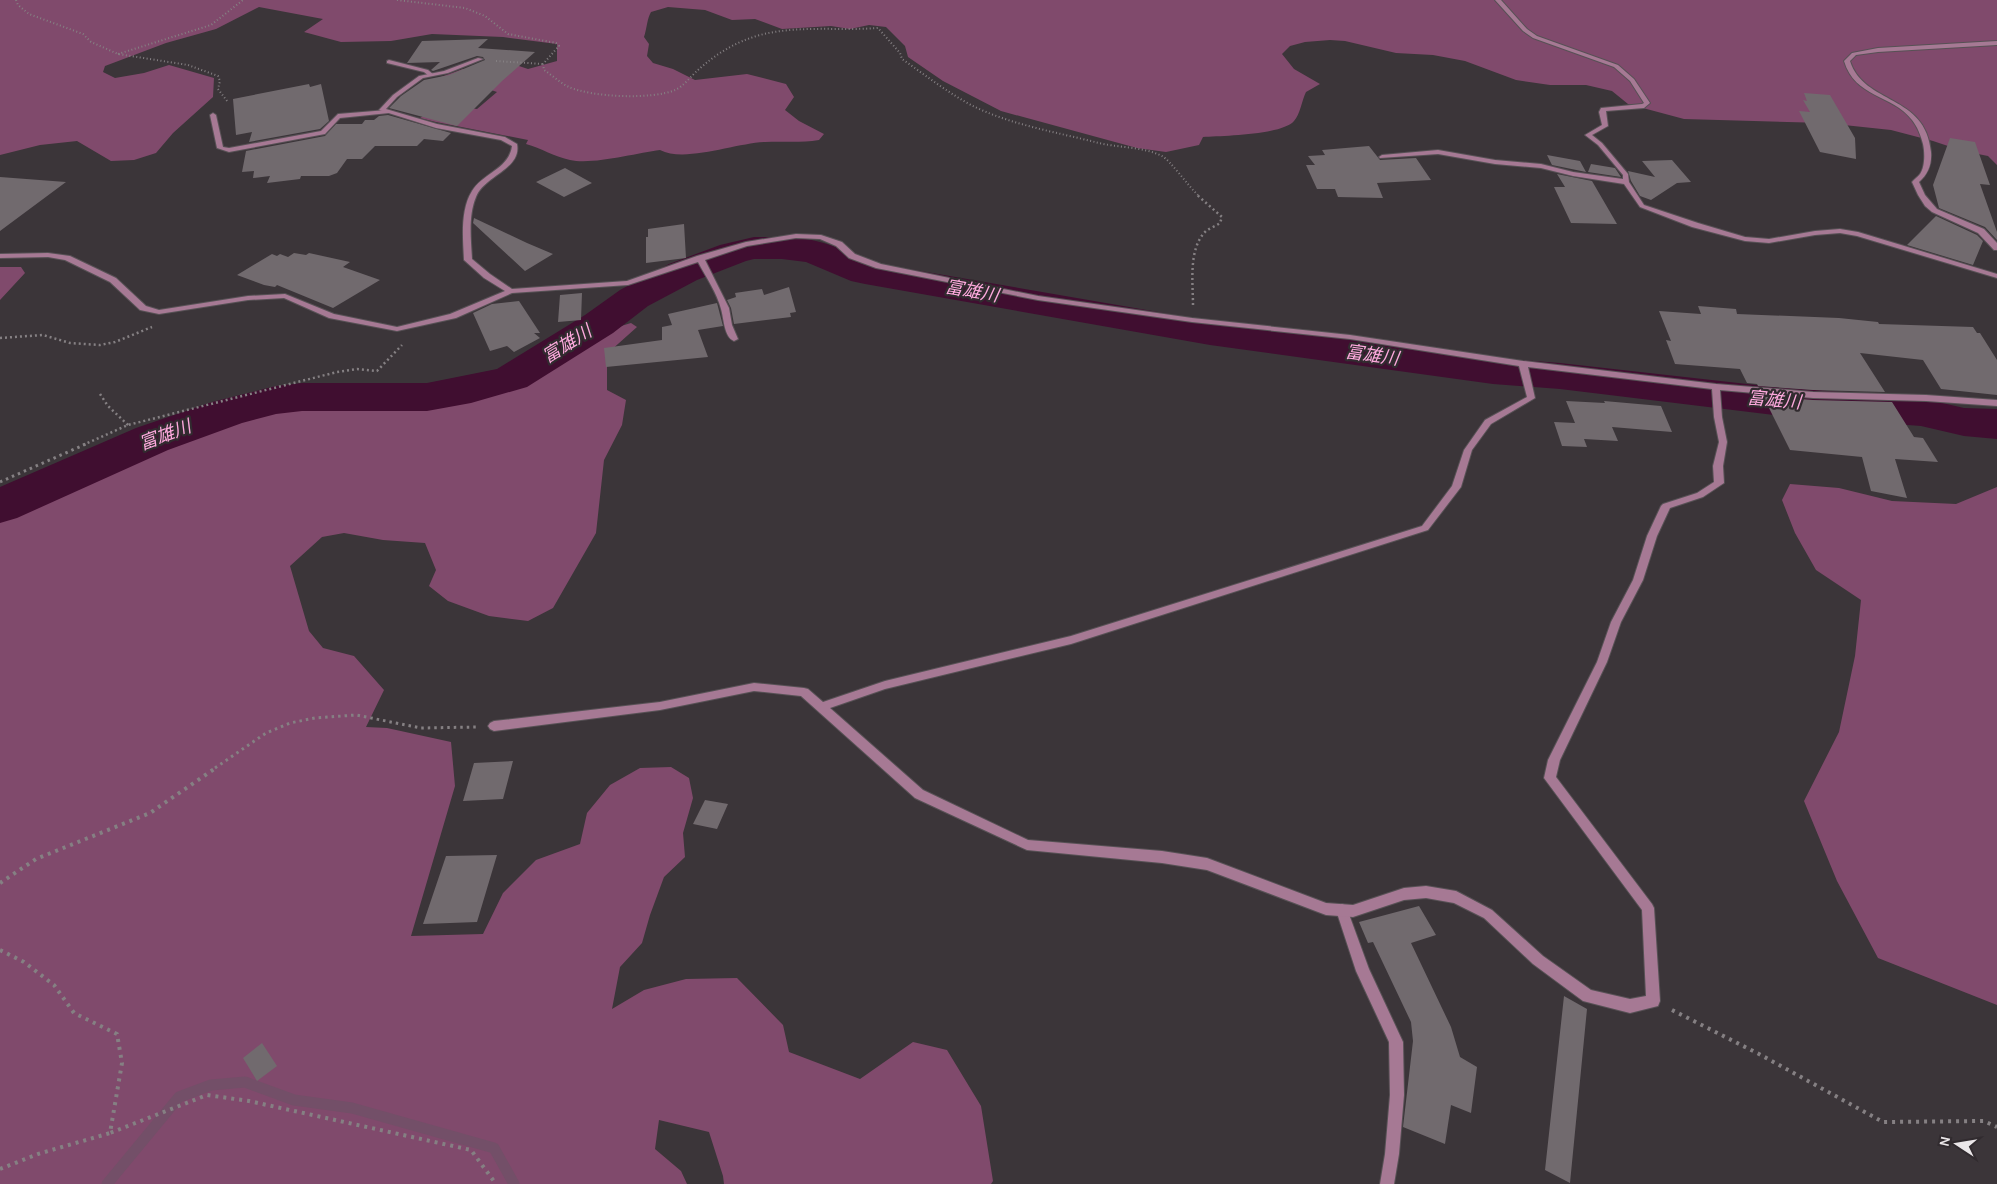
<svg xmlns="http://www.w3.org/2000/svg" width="1997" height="1184" font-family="Karla,'Noto Sans JP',sans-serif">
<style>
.green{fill:#804a6c}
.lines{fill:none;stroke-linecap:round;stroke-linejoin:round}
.stream{stroke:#734f68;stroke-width:11}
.river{fill:#400e30;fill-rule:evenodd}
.building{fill:#716a6e}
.lane-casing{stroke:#575155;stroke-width:2}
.street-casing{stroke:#575155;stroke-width:2}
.path-far3{stroke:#858083;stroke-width:2;stroke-dasharray:1 2.5;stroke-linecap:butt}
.path-far2{stroke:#858083;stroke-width:2.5;stroke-dasharray:2 3;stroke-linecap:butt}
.path-far1{stroke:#858083;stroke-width:3;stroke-dasharray:2.5 4;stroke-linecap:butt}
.path{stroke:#858083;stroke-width:4;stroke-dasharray:3 5;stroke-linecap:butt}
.lane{fill:#a67994;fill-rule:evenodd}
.street{fill:#a67994;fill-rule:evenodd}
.labels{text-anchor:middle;stroke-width:4.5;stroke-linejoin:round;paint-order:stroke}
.water-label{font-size:18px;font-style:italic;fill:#fda9dd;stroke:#312b2f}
</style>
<rect width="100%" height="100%" fill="#3b3539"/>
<path class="green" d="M0,0H1997V165L1988,156L1963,151L1933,141L1891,130L1825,123L1684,119L1628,104L1612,91L1586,85H1550L1516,80L1465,61L1433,55L1396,53L1345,41L1330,40L1305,42L1290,46L1282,54L1294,69L1320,84L1306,92C1302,100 1300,115 1294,121C1282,135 1222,136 1203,137L1199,145L1166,152L1137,148L1001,111L943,81L908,57L905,46L886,27L869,25L850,29L831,26L782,29L755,19L732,20L705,10L668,7L651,12C647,19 647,28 644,37L649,44L647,56L653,63L673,69L695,80L747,74L786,84L794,97L785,110L799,121L824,134L819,140C801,143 783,141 765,142C736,143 685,163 660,150C636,153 593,165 570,160C555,157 541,148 526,144L528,140L436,122L420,118L443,105L477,109L497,92L485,88L430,81L463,69L475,70L516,65L528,69L557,61V44L503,37L432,34L391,41L341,42L304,32L323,19L259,7L216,29L166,43L105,66L103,72L115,78L144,73L169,65L214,78L213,97L173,133L156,153L134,160L111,161L77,141L40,145L0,155Z
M0,267H21L25,273L0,300Z
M631,323L637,327L609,352L607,363V390L626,400L622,425L604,460L596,533L553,608L528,621L489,616L448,601L429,586L436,570L425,543L383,540L344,533L322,537L290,566L309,631L323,648L354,656L384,690L366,727L387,728L451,742L455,786L411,936L483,934L503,893L536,860L580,844L587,813L610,785L640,768L671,767L689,778L693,798L683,833L685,857L664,877L650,915L642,943L620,967L612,1009L644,990L686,979L737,978L783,1025L789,1052L860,1079L913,1042L947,1050L981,1106L993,1181L991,1184H724L723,1176L709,1132L659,1120L655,1149L681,1171L687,1184H0V511L119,455L239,413L291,406L358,402L403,405L482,395L537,377L584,342L608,330Z
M1790,484L1839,488L1892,501L1956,504L1997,487V1005L1878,958L1837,881L1804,801L1839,732L1855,656L1861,600L1816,570L1795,533L1782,500Z"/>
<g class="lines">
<path class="stream" d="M107,1184L179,1097L211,1085L245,1082L294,1100L352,1108L494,1148L514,1184"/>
<path class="river" d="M754,237C778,237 804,236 827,244C843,249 859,257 874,263L1210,321L1493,358L1560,363L1774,387L1921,398L1964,408L1997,409V439L1964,436L1921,426L1774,415L1560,389L1493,384L1210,345L865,284L851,281L806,262L782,259H754L746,261L697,280L648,306L613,333L527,387L471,403L427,411H302L276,414L242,423L168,450L17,518L0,523V487L136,428L212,402L276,386L302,383H427L497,369L585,315L620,290L669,264L720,245Z"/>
</g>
<path class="building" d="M488,39L478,48L535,52L502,81L457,126L389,108L401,96L424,80L449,75L485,60L483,57L477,56L433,71L431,70L440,62L407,63L422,41Z
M309,84L310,87L321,84L329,121L320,129L249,142L252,132L236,135L233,99Z
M1804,93L1830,95L1855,138L1856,159L1820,152L1799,111L1810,112L1803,100L1807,101Z
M388,115L451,133L443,141L424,139L417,146H375L362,159H347L337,173L329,176H301L300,179L267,183L270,176L253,178L254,171L242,172L246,151L325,136L336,124H362L365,120H374L379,116Z
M1950,138L1975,142L1990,185L1980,184L1997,232V240L1985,227L1939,208L1933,185Z
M1369,146L1380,160L1416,158L1431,180L1377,183L1383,198L1338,197L1335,189H1317L1306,165H1315L1308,156L1325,155L1322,150Z
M1547,155L1580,161L1586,172L1552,165Z
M1672,160L1691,182L1677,183L1651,200L1640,196L1631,181L1628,171L1655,177L1642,161Z
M1591,164L1615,168L1621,177L1588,172Z
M565,168L592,183L564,197L536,182Z
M1557,174L1592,181L1617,224L1571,223L1554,187H1565Z
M0,177L66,182L0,231Z
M1936,216L1977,235L1983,241L1973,265L1907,245Z
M474,218L527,243L553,254L525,271L473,223Z
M684,224L686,258L646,263V237H648V229Z
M294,253L306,255L309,253L350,262L343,267L380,280L333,308L277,285L275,287L264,285L237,275L272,254L277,256L280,254L288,257Z
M789,287L796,312L790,313L791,317L734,324L731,308L727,300L736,297L735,293L762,289L764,295Z
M582,293L581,320L558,322L560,295Z
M519,301L540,333H534L540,338L514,352L507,346L490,351L473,313L492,304Z
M717,303L723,326L698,330L708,357L606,367L604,348L662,340V327L672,325L668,314Z
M1698,306L1736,309L1737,314L1839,318L1878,322L1879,324L1973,327L1977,333H1980L1997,360V395L1941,389L1923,360L1860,353L1885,392L1813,390L1758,386L1757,384L1747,383L1740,369L1675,364L1666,340L1671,341L1659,311L1701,314Z
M1763,396L1813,400L1892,402L1914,437L1923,438L1938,462L1895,459L1907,498L1871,491L1862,457L1790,450Z
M1566,401L1605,403L1604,401L1661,406L1672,432L1612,427L1618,441L1584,439L1587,447L1562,446L1554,422L1575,423Z
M513,761L503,799L463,801L474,763Z
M705,800L728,804L717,829L693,824Z
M497,855L477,922L423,924L446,856Z
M1419,906L1436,935L1411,943L1451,1027L1460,1057L1477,1067L1471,1113L1451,1105L1445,1144L1403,1127L1413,1041L1411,1022L1373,942L1368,943L1359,922Z
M1564,996L1587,1009L1570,1183L1545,1170Z
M262,1043L277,1066L257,1081L243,1058Z"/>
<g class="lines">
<g class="lane-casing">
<path id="lane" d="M389,60L428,70L434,75L429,76L424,72L387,63V61Z
M387,110L390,112L389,113L340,118L325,134L229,152L217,148L210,115L213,113L216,115L223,147L229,148L321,131L338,114Z
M1342,904L1346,906L1369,969L1403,1042L1404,1095L1399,1154L1394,1184H1380L1385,1154L1390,1095L1389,1042L1356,971L1336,910L1338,906Z"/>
</g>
<g class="street-casing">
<path id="street" d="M1495,0H1501L1527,29L1537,36L1618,65L1634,79L1650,103L1644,108L1606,111L1608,126L1592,135L1602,143L1628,174L1629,182L1644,205L1698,223L1745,237L1769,239L1815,231L1840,229L1858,232L1997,274V278L1857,236L1840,233L1815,235L1769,243L1745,241L1692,227L1640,207L1624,184L1573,176L1541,168L1495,164L1438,154L1380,158L1379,157L1382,155L1438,150L1495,160L1541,164L1573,172L1623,179V175L1598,145L1585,135L1602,125L1599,112L1601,108L1642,104L1644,103L1630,81L1614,67L1533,38L1523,31Z
M1997,41V45L1878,52L1856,55L1850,61C1864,105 1926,94 1931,152C1932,165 1928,174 1919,182L1925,195L1937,209L1984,229L1997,243V250H1994L1978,233L1932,212L1925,206L1918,195L1912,182C1914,179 1918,177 1920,174C1925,167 1925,153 1923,144C1921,136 1917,126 1912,120C1892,94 1855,98 1844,61L1852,53L1878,48Z
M478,58L483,59L448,73L423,78L397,97L386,109L437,124L505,137L517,144C522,169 484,176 476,197C468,216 471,239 472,259L490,274L512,289L627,281L697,256L746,242L796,234L821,235L842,242L855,254L881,264L1038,296L1192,318L1350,335L1523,361L1716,384L1813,392L1926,395L1997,400V406L1926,401L1813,398L1720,390L1722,417L1727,442L1723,466L1724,483L1703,497L1670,508L1657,536L1643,580L1621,622L1607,662L1560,760L1556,777L1652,904L1654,908L1660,1001L1658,1006L1630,1013L1583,1001L1533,964L1484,918L1454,903L1426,898L1404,900L1353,917L1326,915L1207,870L1162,863L1027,850L915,798L801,696L754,691L660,710L494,731L490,729L488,726L490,723L494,721L660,702L754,683L804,688L808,689L823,702L885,681L1071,636L1422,526L1452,486L1464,450L1485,420L1527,397L1519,366L1350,339L1192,322L1038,300L876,268L849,258L836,246L820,239L796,238L747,246L705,260L729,308L732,325L738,339L734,341C724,337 724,319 721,309C717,293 706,277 698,262L628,285L512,293L456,318L397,331L329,318L284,298L248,300L159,314L140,310L110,282L65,260L48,257L0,258V254L48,253L70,256L116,278L146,306L159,310L248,296L285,294L334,314L397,327L450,314L505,291L484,278L464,260C463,239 460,210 472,191C483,173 509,169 512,146L501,140L436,128L379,110L393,95L419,76L444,71ZM1528,367L1712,389L1714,417L1719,442L1713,466L1714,482L1697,493L1663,504L1661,506L1647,536L1633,580L1611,622L1597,662L1548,760L1544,778L1642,910L1646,996L1630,999L1591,990L1543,956L1492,910L1456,891L1426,886L1404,888L1353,905L1326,903L1207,858L1162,851L1028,840L923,790L830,708L885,689L1071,644L1428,530L1461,487L1472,450L1491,424L1535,398Z"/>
</g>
<path class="path-far3" d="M16,0L18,5L29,14L83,34L91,42L118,54L188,65L218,76L220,81L218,89L227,101
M397,0L465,8L485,16L508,34L556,43L559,46L543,64L544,70C552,75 560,83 569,87C591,97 652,100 675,90C683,87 691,76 698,70C716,54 735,42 760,35C799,25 839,31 878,28L900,53L902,59C925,75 947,92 971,105C1008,124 1055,132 1095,142C1116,148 1142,146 1162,156C1171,161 1188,186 1198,195
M118,54L211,25L243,0
M496,61L543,64"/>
<path class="path-far2" d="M1193,305C1193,283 1188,248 1206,231C1210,228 1216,226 1220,223L1222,217L1196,194
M0,338L43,335L70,343L100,345L115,342L152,327
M100,394L108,406L128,425
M83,445L128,425L337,372L357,369L377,371L402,345"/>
<path class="path-far1" d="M0,482L86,444
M215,768L266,733L290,723L315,718L356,715L421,728L477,727"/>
<path class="path" d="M0,883L36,859L150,813L217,767
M0,950L24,962L54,985L74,1013L117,1034L122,1063L110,1133L207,1095L249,1101L471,1150L496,1184
M1672,1010L1759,1054L1883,1122L1984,1121L1997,1127
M0,1169L38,1154L110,1133"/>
<use href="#lane" class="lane"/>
<use href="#street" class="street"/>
</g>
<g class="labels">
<g class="water-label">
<text transform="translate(972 291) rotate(10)" y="6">富雄川</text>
<text transform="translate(567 344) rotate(-32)" y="6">富雄川</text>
<text transform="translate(1372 355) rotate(8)" y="6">富雄川</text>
<text transform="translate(1774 400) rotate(5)" y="6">富雄川</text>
<text transform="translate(165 435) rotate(-21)" y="6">富雄川</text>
</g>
</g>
<g transform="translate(1957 1144) rotate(282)" stroke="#312b2f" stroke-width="4" paint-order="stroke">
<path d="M0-4L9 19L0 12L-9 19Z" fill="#ebe7e9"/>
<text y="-8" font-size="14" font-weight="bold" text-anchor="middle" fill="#ebe7e9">N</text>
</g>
</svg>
